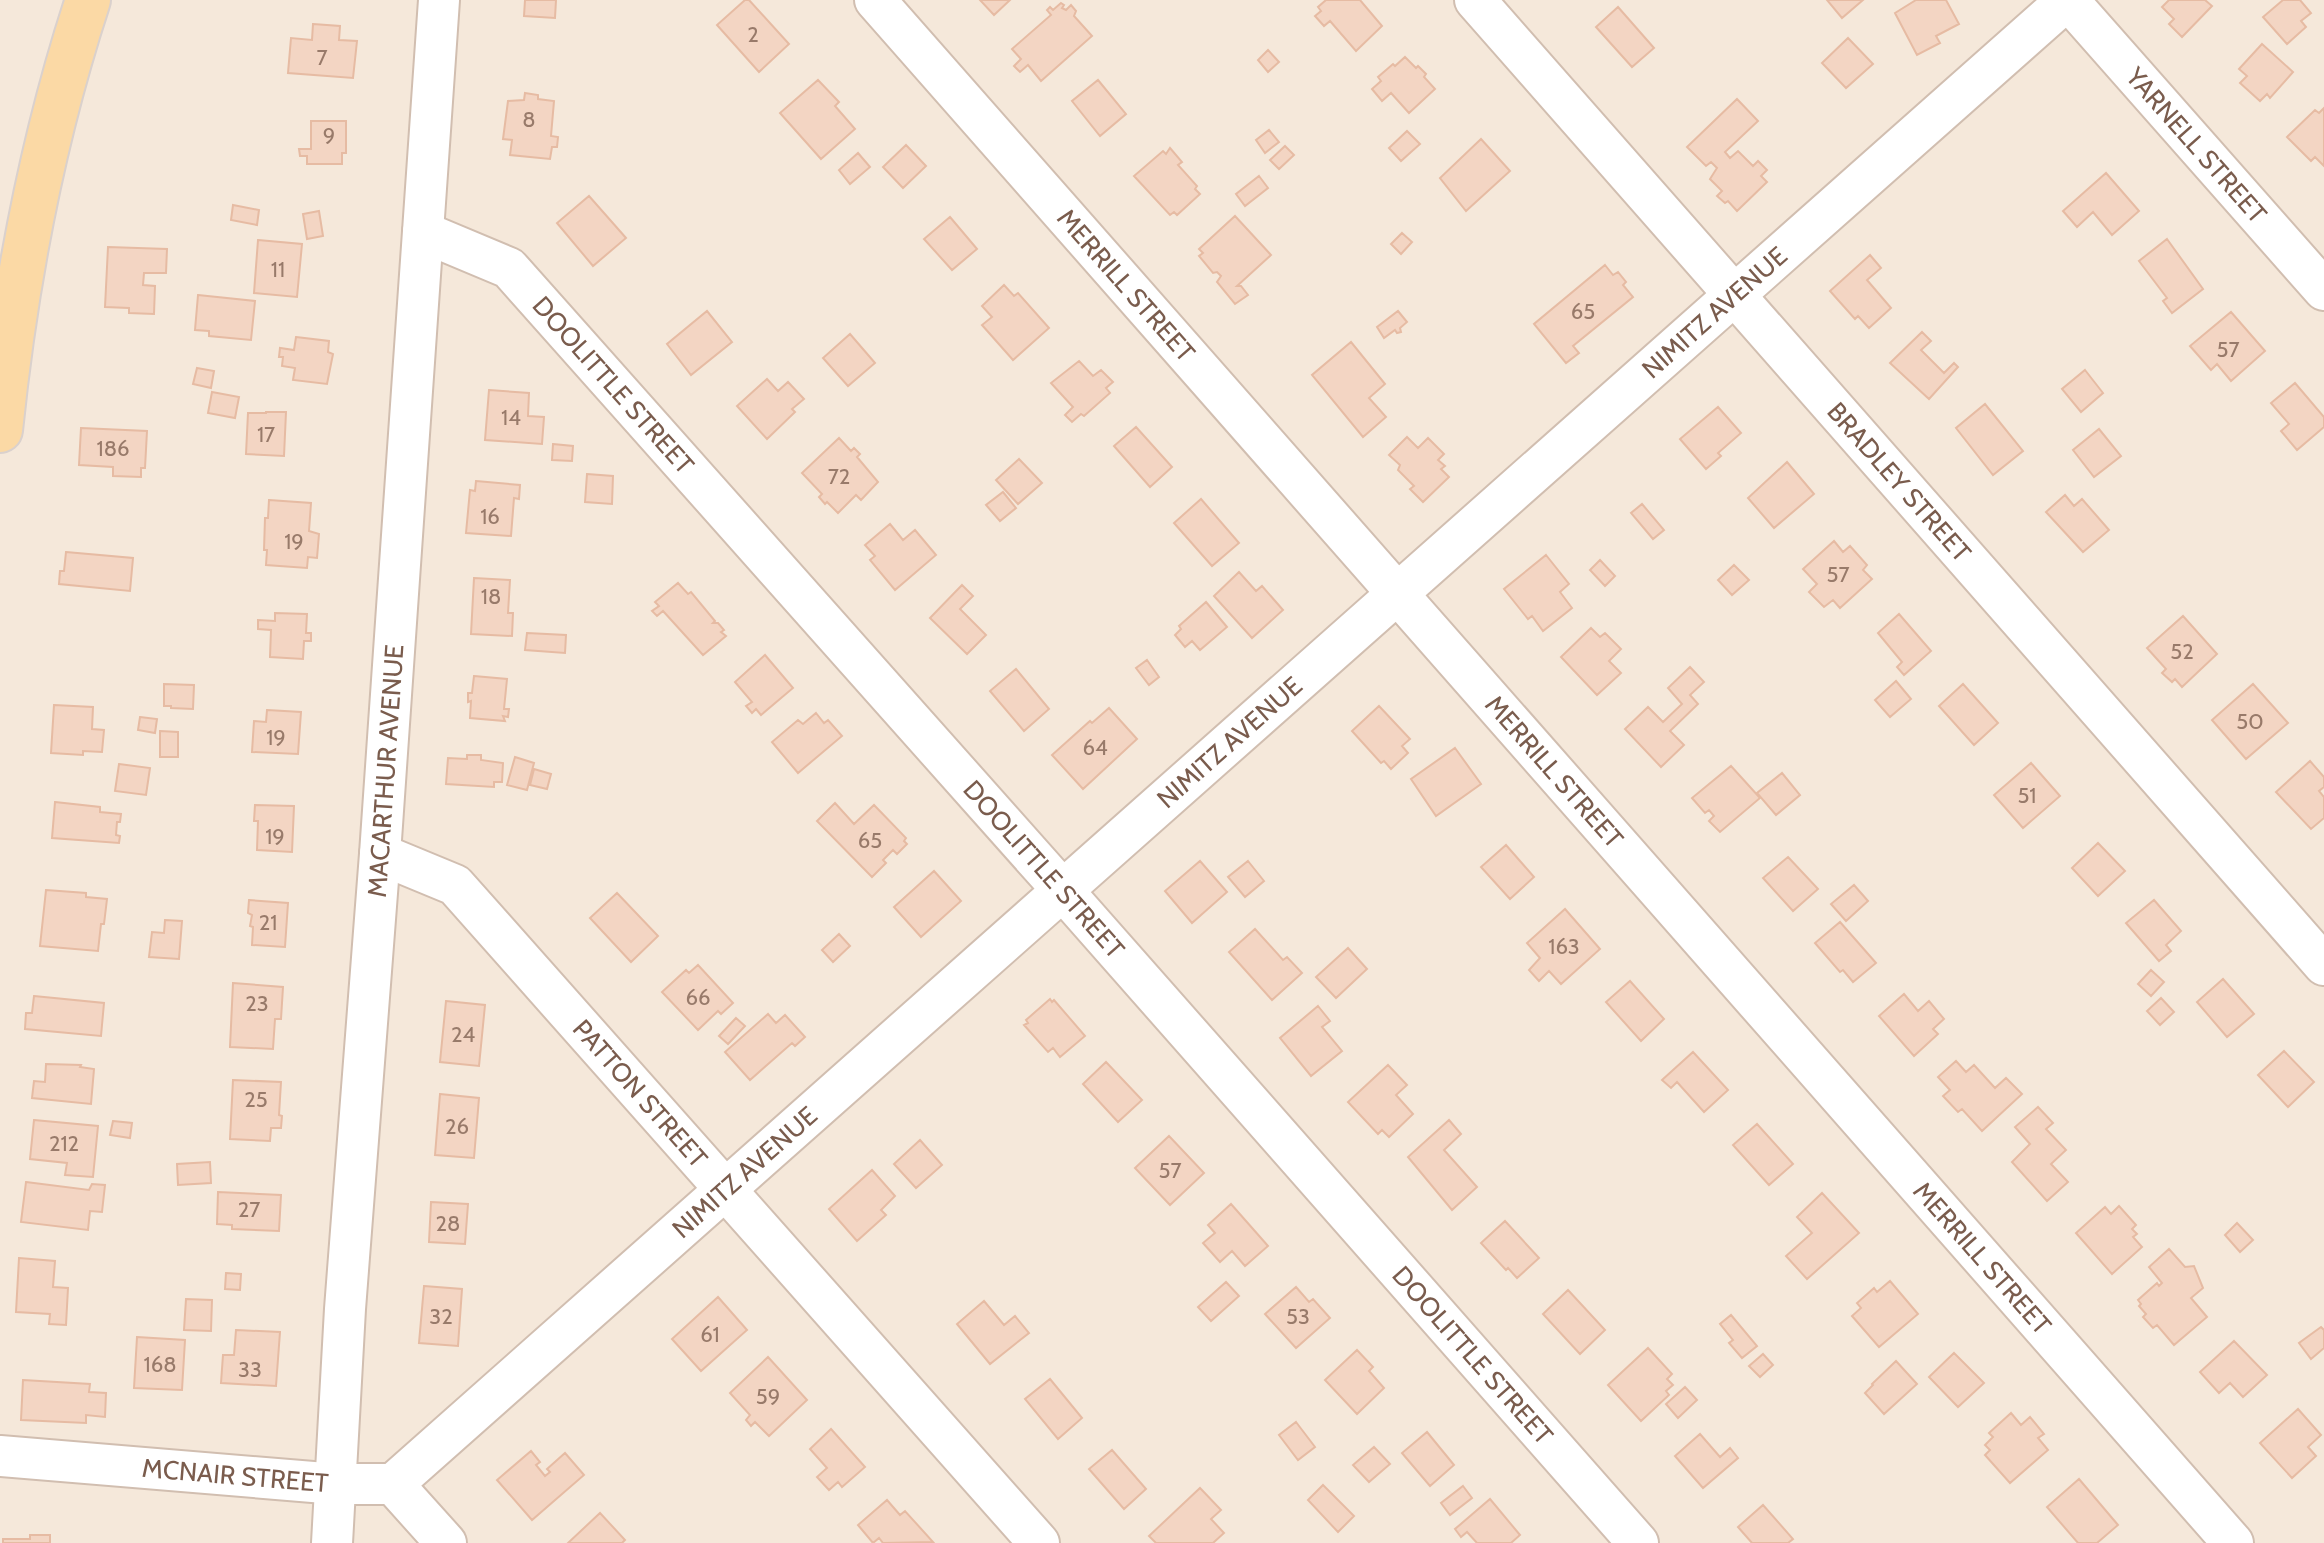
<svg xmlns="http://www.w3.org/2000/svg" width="2324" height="1543" font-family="Cabin,sans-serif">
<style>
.residential{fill:#f5e8da}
.building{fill:#f3d5c3;stroke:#e6bba3;stroke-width:2}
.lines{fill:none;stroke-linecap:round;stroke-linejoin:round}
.minor-casing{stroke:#d1beb0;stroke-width:44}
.major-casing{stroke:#dad1cd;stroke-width:48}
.minor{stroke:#fff;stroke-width:40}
.major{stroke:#fbd9a5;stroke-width:44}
.labels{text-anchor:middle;stroke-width:6;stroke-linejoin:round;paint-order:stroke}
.number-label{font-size:22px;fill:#987a6a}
.street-label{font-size:26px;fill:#7a5c4d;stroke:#fffaf3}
</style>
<rect width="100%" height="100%" fill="#fdf6ec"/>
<path class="residential" d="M0,0H2324V1543H0Z"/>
<path class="building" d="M525,0H556L555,18L524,16Z
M745,0H749L789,44L759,72L717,25Z
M980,0H1010L994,15Z
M1326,0H1360L1382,26L1356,51L1330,21L1324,26L1315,16L1321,11L1318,7Z
M1827,0H1863L1842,18Z
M1916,0H1946L1959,24L1936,36L1940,43L1917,55L1895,13Z
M2169,0H2205L2212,6L2182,37L2169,24L2174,19L2162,7Z
M2283,0H2300L2311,13L2301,21L2306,27L2287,44L2263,17Z
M1061,3L1064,5L1062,8L1066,10L1071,5L1076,11L1074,16L1092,36L1041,81L1028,65L1020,72L1014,66L1021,59L1012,49L1051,15L1047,10L1050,7L1053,10Z
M1618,7L1654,48L1632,67L1596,27Z
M313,24L340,26L339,40L357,41L353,78L288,73L291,38L312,40Z
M1848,38L1873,64L1846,88L1822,63Z
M2262,44L2293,72L2270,98L2267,94L2260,101L2240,83L2247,76L2239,69Z
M1268,50L1279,62L1268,72L1258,60Z
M1405,57L1416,68L1418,66L1426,74L1424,77L1435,89L1409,113L1391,93L1382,101L1372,89L1381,81L1378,77L1393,64L1395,66Z
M818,80L839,102L835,106L855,129L821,159L780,113Z
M1098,80L1126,114L1100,136L1072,101Z
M525,93L538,95V99L554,101L551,136L558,137L557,147H552L550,159L510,155L512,140L503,139L508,101L524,100Z
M1737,99L1758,121L1725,152L1730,158L1738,151L1753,166L1758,161L1767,170L1761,176L1767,182L1737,211L1728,201L1725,203L1717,196L1722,191L1710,179L1717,168L1711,162L1706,166L1687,147Z
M2324,108V166L2315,157L2311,161L2287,137L2315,110L2319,113Z
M311,121H346V153H342V164H307V156H300L299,149H311Z
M1269,130L1279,142L1265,153L1256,140Z
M1407,131L1420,144L1401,161L1389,148Z
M1481,139L1510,171L1466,211L1440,178Z
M906,145L926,166L903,188L883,167Z
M1285,146L1294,155L1279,169L1270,160Z
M1170,148L1182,162L1178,165L1197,186L1195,189L1200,194L1177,215L1174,212L1170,215L1134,176L1163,151L1166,154Z
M858,153L870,167L850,184L839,170Z
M2106,173L2139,211L2112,235L2093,212L2077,227L2063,211Z
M1259,176L1268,188L1245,206L1236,194Z
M589,196L626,238L593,266L557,223Z
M233,205L259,210L257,225L231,220Z
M319,211L323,236L307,239L303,214Z
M1235,216L1271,255L1237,286H1241L1248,295L1235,304L1217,282L1221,276L1217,272L1213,273L1199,256L1203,253L1199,249Z
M950,217L977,249L952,270L924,239Z
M1402,233L1412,242L1401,254L1391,244Z
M2167,239L2203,289L2172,313L2163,301L2167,298L2139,261Z
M258,240L302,244L297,297L254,293Z
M108,247L167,249L166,273H144L143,285L155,286L154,314L129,313V308L105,307Z
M1870,255L1881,268L1867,280L1891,308L1869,328L1858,316L1855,319L1830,291Z
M1605,265L1613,275L1618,272L1626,282L1623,285L1633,297L1573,346L1579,353L1566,363L1534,324Z
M1004,285L1014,296L1018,293L1049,328L1013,360L982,325L992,317L982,306Z
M198,295L255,301L251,340L209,336V331L195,330Z
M707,311L732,342L691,375L667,344Z
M1398,311L1407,322L1400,328L1401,332L1397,333L1395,330L1384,338L1377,327Z
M2231,312L2265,351L2231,381L2217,364L2211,370L2190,346Z
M1922,332L1931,341L1921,350L1944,373L1954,363L1958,367L1929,399L1890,363Z
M850,334L875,363L848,386L823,358Z
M296,337L329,341L328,352L333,354L327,384L293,380L295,368L282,366L283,357H279L280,348L294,350Z
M1351,342L1385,384L1369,398L1386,417L1363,437L1312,375Z
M1079,361L1093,376L1101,370L1113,382L1106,388L1110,393L1084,416L1081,414L1072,422L1065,415L1073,407L1051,383Z
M197,368L214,371L211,388L193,384Z
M2085,370L2103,393L2081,412L2062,389Z
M767,379L778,391L788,382L804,399L792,409L795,412L767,439L737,406Z
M2295,383L2324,417V427L2297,450L2281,431L2289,424L2271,403Z
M489,390L529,393L528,416L544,417L542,444L485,440Z
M212,392L239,397L235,418L208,413Z
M1985,404L2023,451L1993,475L1956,428Z
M1718,407L1741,433L1718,453L1721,456L1706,469L1680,439Z
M266,412H286L284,456L246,454L248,413H266Z
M1136,427L1172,467L1150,487L1114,446Z
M81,428L147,431L145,468H141V477L113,476V467L79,465Z
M2099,429L2121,456L2094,477L2073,450Z
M1407,437L1418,448L1428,438L1444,454L1438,460L1445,466L1441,469L1449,477L1423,502L1410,489L1414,486L1398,470L1400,465L1389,455Z
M839,438L851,451L854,448L860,454L857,457L878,482L861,500L856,495L838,513L827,502L825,504L819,497L822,494L802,473Z
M553,444L573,446L572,461L552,460Z
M1019,459L1042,483L1018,504L996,480Z
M1787,462L1814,494L1774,528L1748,498Z
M587,474L613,476L612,504L585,502Z
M476,481L520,485L519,499L514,498L511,536L466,533L470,490L475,491Z
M1003,492L1016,508L1000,521L986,505Z
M2065,495L2074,506L2082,499L2109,530L2083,552L2046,512Z
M1201,499L1239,543L1212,566L1174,523Z
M269,500L311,503L309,531L319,534L317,558L308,557L307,568L266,565L267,550H264L265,518H268Z
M1642,504L1664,530L1653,539L1631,513Z
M890,524L903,540L915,530L936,555L895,590L870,560L875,556L865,545Z
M1834,541L1843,552L1850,546L1867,565L1863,570L1872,579L1840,608L1833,600L1824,607L1809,592L1817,584L1803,569Z
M66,552L133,558L130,591L59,584L60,571H64Z
M1546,555L1569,584L1560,592L1572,608L1543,631L1532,616L1528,619L1504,589Z
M1600,560L1615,576L1605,586L1590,570Z
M1734,565L1749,580L1732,595L1718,580Z
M1239,572L1256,591L1262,586L1283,610L1252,638L1214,596Z
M474,578L510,580L508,613H513L512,636L471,634Z
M678,583L688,594L691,592L715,621L713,623H718L724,630L721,632L726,636L703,655L663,611L657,616L652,611L659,606L655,602Z
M962,585L973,596L960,609L986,635L967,654L930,618Z
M1206,602L1227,627L1200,650L1192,641L1185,647L1175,635L1181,629L1179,626Z
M275,613L307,614L306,633H311V641H304L303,659L270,657L271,630L258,629V620L275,621Z
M1899,614L1931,651L1904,675L1897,667L1902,662L1878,633Z
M2183,616L2217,654L2182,687L2175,679L2172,682L2162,673L2166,669L2147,648Z
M1591,628L1600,637L1605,633L1621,649L1609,661L1621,673L1597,695L1561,657Z
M527,633L566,635L565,653L525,650Z
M765,655L793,688L761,715L756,709L752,713L746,706L752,702L735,682Z
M1147,660L1159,677L1149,685L1136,668Z
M1690,667L1704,682L1690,695L1698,704L1670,731L1684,745L1661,767L1625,729L1648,707L1663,722L1682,704L1668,688Z
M1016,669L1049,709L1024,731L990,691Z
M474,676L507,679L504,709H509L508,717L503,716L505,721L470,718L471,701L468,702V693H472Z
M1896,681L1911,699L1890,717L1875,700Z
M164,684L194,685L193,709L171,708V706H164Z
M1963,684L1998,723L1974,745L1939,706Z
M2253,684L2288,723L2246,759L2212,720Z
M54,705L93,707L92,729L104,730L102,752L83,751V755L51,753Z
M1379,706L1410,739L1402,746L1408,753L1391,769L1384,761L1381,763L1352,731Z
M1109,708L1137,739L1083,789L1052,755L1090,721L1092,723Z
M267,710L301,712L298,754L252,752L254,721L266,722Z
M816,713L824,723L828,720L842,736L798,773L772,742L798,720L803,724Z
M140,717L157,719L155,733L138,730Z
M160,731L178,732V757H160Z
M1455,748L1481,784L1436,816L1411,779Z
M467,755H481V760L503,763L502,782H494V787L446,784L448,758L467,759Z
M515,757L534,763L527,790L507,785Z
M2310,761L2324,777V787L2319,791L2324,797V818L2311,829L2276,792Z
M2031,763L2060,796L2023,828L1994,795Z
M119,764L150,768L146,795L115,791Z
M1731,766L1760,798L1720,832L1709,821L1714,816L1709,810L1705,813L1692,798Z
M534,769L551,774L547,789L530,785Z
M1782,773L1800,795L1776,815L1757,793Z
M55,802L100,807V812L121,814L120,822H117L116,835L120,836L119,843L52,838Z
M835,803L854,824L874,805L906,838L904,841L907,844L897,854L893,850L883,860L886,863L872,877L817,821Z
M255,805L294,806L292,852L257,850L258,821H254Z
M2098,843L2125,871L2098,896L2072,868Z
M1506,845L1534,877L1510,899L1481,867Z
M1788,857L1818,889L1793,911L1763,878Z
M1200,861L1227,892L1192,923L1165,891Z
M1248,861L1264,881L1245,897L1228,877Z
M934,871L961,901L921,937L894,907Z
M1854,885L1868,901L1846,921L1831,904Z
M46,890L86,893V897L107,899L104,924H101L98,951L40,946Z
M617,893L658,936L631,962L590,918Z
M249,900L288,903L285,947L252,945L253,927L250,926L252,915L248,913Z
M2154,900L2181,931L2166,945L2171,951L2159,961L2126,923Z
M1565,909L1600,949L1561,984L1549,971L1539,981L1529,970L1540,958L1527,943Z
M165,920L182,921L179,959L149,957L152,932L164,933Z
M1840,922L1876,963L1853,982L1843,970L1840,972L1815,943Z
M1255,929L1283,960L1287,957L1302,973L1272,1000L1229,952Z
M839,934L850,946L833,962L822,950Z
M1348,948L1367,969L1336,998L1316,977Z
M698,965L733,1003L721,1014L718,1011L698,1030L662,992L686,970L689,973Z
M2151,970L2164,982L2151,996L2138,984Z
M2223,979L2254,1014L2227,1037L2197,1002Z
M1630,981L1664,1019L1641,1041L1606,1002Z
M233,983L283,987L281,1019H275L273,1049L230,1047Z
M1904,994L1918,1011L1929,1001L1944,1019L1933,1029L1938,1034L1914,1056L1879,1016Z
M34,996L104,1003L101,1036L25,1029L26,1013H32Z
M2161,998L2174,1012L2160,1025L2147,1011Z
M1050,999L1052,1002L1054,1000L1085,1036L1060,1057L1053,1048L1048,1052L1024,1025L1028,1023L1026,1020Z
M446,1001L485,1005L479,1066L440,1062Z
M1318,1006L1330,1021L1322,1027L1342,1051L1311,1076L1280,1038Z
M768,1014L776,1023L785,1015L805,1037L795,1046L792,1043L750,1080L725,1052Z
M736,1018L745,1026L728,1044L719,1036Z
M2284,1051L2314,1082L2288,1107L2258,1075Z
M1693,1052L1728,1090L1704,1112L1677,1082L1671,1088L1662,1080Z
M1956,1061L1966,1072L1974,1065L1995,1088L2006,1078L2022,1094L1982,1131L1962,1109L1958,1112L1943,1096L1950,1090L1938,1077Z
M1106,1062L1142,1100L1118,1122L1083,1084Z
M46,1064L81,1065L80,1067L94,1069L91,1104L32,1098L34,1081L45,1082Z
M1388,1065L1407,1085L1396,1095L1413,1114L1389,1137L1382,1130L1378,1134L1348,1102Z
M233,1080L281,1082L279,1115L282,1116L281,1128H271L270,1141L230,1139Z
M440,1094L479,1098L474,1158L435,1155Z
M2038,1107L2053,1123L2046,1129L2066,1150L2051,1164L2068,1182L2047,1201L2012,1162L2030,1144L2015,1127Z
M34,1120L98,1126L93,1177L65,1175L67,1163L30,1159Z
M1449,1120L1461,1134L1444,1150L1477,1187L1452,1210L1408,1157Z
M113,1121L132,1123L130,1138L110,1135Z
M1757,1124L1793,1164L1769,1185L1733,1145Z
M1169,1136L1204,1173L1170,1205L1135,1168Z
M920,1140L942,1165L916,1188L894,1164Z
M210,1162L211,1183L178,1185L177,1164Z
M872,1170L895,1196L881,1210L886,1215L857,1241L829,1209Z
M26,1182L89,1190L92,1184L105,1185L102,1212L90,1211L88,1230L21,1222Z
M218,1192L281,1195L279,1231L232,1229V1225L217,1224Z
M1822,1193L1859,1233L1807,1279L1786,1256L1812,1233L1797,1217Z
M431,1202L468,1204L465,1244L429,1242Z
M1231,1204L1268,1246L1245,1266L1232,1251L1220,1262L1203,1243L1215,1233L1208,1225Z
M2119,1206L2136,1225L2132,1229L2137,1234L2133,1237L2142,1247L2112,1274L2076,1233L2105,1207L2111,1214Z
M1505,1221L1539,1258L1517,1278L1508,1268L1506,1270L1481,1243Z
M2237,1223L2253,1240L2240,1252L2225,1235Z
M2169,1249L2185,1267L2194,1266L2203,1288L2191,1298L2207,1317L2174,1345L2157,1325L2153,1328L2143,1317L2146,1314L2139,1306L2141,1304L2138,1300L2157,1283L2159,1286L2162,1283L2149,1267Z
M19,1258L55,1261L53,1287L68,1288L66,1325L49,1324L50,1314L16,1312Z
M226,1273L241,1274L240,1290L225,1289Z
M1890,1281L1918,1314L1879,1347L1852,1316L1861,1308L1857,1303L1874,1288L1877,1292Z
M1226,1282L1239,1296L1211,1321L1198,1307Z
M424,1286L462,1289L458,1346L419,1343Z
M1296,1287L1309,1302L1313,1299L1330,1318L1296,1348L1265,1314Z
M1568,1290L1605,1330L1580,1354L1543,1314Z
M718,1297L747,1330L701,1371L672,1339Z
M186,1299L212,1300L211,1331L184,1330Z
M984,1301L1004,1325L1015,1316L1029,1333L990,1364L957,1324Z
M1731,1315L1757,1346L1742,1358L1729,1343L1733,1340L1720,1324Z
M2321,1327L2324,1330V1348L2311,1359L2299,1343Z
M236,1330L280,1332L276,1386L221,1383L223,1355H234Z
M137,1337L185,1340L182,1390L134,1388Z
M2234,1341L2267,1375L2243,1397L2230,1383L2219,1393L2200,1372Z
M1648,1348L1672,1374L1667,1379L1673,1385L1666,1391L1669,1395L1641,1421L1608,1385Z
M1357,1350L1373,1367L1369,1371L1384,1388L1357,1414L1325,1380Z
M1954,1353L1984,1383L1958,1407L1929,1377Z
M1763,1354L1773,1365L1760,1377L1749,1366Z
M768,1357L807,1400L769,1436L755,1422L751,1426L746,1420L750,1415L730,1393Z
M1896,1361L1917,1384L1884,1414L1865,1393L1873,1385L1872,1384Z
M1050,1379L1082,1418L1058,1439L1025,1399Z
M23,1380L90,1384L89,1392L106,1393L105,1417L86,1415V1423L21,1420Z
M1685,1387L1697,1400L1678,1418L1666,1404Z
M2298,1409L2321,1435L2308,1447L2316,1456L2292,1478L2260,1443Z
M2011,1413L2021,1425L2030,1417L2044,1434L2038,1438L2048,1450L2010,1483L1985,1455L1990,1450L1985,1445L1993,1437L1989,1433Z
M1296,1422L1315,1447L1298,1460L1279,1435Z
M831,1429L865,1467L842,1487L838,1482L829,1490L817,1477L827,1468L810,1449Z
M1427,1432L1454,1465L1430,1486L1402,1453Z
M1700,1434L1720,1457L1730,1448L1738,1458L1703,1488L1675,1456Z
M1374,1447L1390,1464L1369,1482L1353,1465Z
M1112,1450L1146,1489L1124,1509L1089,1469Z
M531,1451L540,1462L536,1465L545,1476L550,1472L547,1469L565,1453L584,1475L532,1520L497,1480Z
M2079,1479L2118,1525L2097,1543H2078L2047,1507Z
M1323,1485L1354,1516L1338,1532L1308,1500Z
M1463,1486L1472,1498L1450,1515L1441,1503Z
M1200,1488L1221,1510L1211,1519L1224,1533L1213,1543H1156L1149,1536Z
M1490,1499L1520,1535L1511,1543H1477L1467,1532L1461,1537L1455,1529Z
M887,1500L900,1515L905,1511L933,1542L883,1543L879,1538L873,1543L858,1525Z
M1763,1505L1793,1539L1788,1543H1752L1738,1527Z
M600,1513L625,1540L622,1543H568Z
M30,1535H50V1543H3V1539H30Z"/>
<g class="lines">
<g class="minor-casing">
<g id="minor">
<path id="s1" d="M875,0L2233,1543"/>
<path id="s2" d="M1475,0L2324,965"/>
<path id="s3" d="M2068,0L2324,290"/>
<path id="s4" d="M423,232L509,268L1050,876L1638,1543"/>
<path id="s5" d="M380,854L455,885L1039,1543"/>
<path id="s6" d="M0,1456L337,1484H393L446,1543"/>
<path id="s7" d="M393,1484L2067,0"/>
<path id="s8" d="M332,1543L345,1309L380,854L439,0"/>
</g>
</g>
<g class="major-casing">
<path id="major" d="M0,430C15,284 42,140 88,0"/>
</g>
<use href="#minor" class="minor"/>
<use href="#major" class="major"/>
</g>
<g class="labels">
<g class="number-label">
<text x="753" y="42">2</text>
<text x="322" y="65">7</text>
<text x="529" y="127">8</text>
<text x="329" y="143">9</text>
<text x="278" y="277">11</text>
<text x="1583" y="319">65</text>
<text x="2228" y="357">57</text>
<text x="511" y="425">14</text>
<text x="266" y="442">17</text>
<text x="113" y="456">186</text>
<text x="839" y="484">72</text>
<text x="490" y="524">16</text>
<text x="294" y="549">19</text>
<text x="1838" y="582">57</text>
<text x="491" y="604">18</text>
<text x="2182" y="659">52</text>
<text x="2250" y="729">50</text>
<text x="276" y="745">19</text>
<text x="1095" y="755">64</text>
<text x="2027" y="803">51</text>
<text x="275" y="844">19</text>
<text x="870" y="848">65</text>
<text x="268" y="930">21</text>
<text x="1564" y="954">163</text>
<text x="698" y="1005">66</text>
<text x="257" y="1011">23</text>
<text x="463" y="1042">24</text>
<text x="256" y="1107">25</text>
<text x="457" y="1134">26</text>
<text x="64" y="1151">212</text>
<text x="1170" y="1178">57</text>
<text x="249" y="1217">27</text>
<text x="448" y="1231">28</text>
<text x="441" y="1324">32</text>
<text x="1298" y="1324">53</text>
<text x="710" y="1342">61</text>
<text x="160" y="1372">168</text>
<text x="250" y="1377">33</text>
<text x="768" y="1404">59</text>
</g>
<g class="street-label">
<text dy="9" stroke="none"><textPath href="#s3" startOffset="194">YARNELL STREET</textPath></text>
<text dy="9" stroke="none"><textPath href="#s1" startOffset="380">MERRILL STREET</textPath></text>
<text dy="9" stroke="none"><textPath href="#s7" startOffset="1766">NIMITZ AVENUE</textPath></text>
<text dy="9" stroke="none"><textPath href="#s4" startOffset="250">DOOLITTLE STREET</textPath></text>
<text dy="9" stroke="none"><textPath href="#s2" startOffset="642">BRADLEY STREET</textPath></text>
<text dy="9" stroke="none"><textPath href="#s7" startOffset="1118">NIMITZ AVENUE</textPath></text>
<text dy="9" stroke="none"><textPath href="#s1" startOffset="1028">MERRILL STREET</textPath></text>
<text dy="9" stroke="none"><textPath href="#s8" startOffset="774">MACARTHUR AVENUE</textPath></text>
<text dy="9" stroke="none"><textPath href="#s4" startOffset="898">DOOLITTLE STREET</textPath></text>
<text dy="9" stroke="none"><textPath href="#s5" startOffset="360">PATTON STREET</textPath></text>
<text dy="9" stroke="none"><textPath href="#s7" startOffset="470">NIMITZ AVENUE</textPath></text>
<text dy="9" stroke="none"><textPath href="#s1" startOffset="1676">MERRILL STREET</textPath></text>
<text dy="9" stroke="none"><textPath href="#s4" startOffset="1546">DOOLITTLE STREET</textPath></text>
<text dy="9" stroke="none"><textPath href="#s6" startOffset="236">MCNAIR STREET</textPath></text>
</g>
</g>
</svg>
